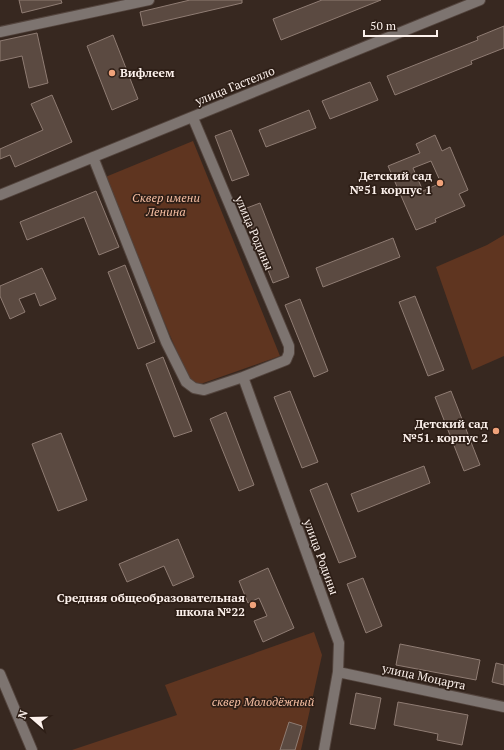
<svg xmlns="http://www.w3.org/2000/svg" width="504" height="750" font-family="'PT Serif',serif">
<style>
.green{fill:#5f3520}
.building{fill:#5b4a41;stroke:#8f7c73;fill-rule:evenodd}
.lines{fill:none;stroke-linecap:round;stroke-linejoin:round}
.minor-casing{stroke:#53443d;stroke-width:12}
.minor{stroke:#7d7470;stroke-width:10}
.poi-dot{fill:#f0a27a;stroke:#2d1e16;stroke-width:1.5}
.labels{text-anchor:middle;stroke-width:3.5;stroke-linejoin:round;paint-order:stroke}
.poi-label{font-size:12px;font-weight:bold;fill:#fcf1ec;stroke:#2d1e16;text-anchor:end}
.street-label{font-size:12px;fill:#fcf1ec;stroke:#2d1e16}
.park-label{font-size:12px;font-style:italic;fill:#f7bfa3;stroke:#2d1e16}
</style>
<rect width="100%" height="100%" fill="#372820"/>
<path class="green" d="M193,141L280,356L192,387L103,178Z
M504,235V356L472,370L436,267L487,245Z
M314,632L322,655L301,750H72L177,715L165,685Z"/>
<path class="building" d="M19,0H61L62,3L22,13Z
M190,0H242V3L143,26L140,12Z
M322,0H381L281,40L273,19Z
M504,26V48L471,61L472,64L395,95L387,76L478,40L477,37Z
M37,33L48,83L29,88L22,56L0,61V41Z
M113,35L138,99L112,110L87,46Z
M370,82L378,100L330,119L322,101Z
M52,95L72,142L15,167L10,155L0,159V149L43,130L31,104Z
M309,110L316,128L266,147L259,130Z
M231,130L249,175L232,181L215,136Z
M435,135L442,151L450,147L468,190L459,194L465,206L435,219L436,222L416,230L388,166L420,153L416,144ZM431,161L441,183L423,191L413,168Z
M96,191L119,247L99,255L84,217L27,240L20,222Z
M260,203L289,277L273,283L244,209Z
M393,238L400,257L323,287L316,268Z
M125,265L155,342L138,349L108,272Z
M42,268L56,299L40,306L35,293L19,299L25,312L10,319L0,296V286Z
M415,296L444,370L428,376L399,302Z
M300,299L328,371L314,377L285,305Z
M163,357L192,431L174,437L146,364Z
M290,391L318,462L302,468L274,397Z
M451,391L480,465L464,471L435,397Z
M226,412L254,485L239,491L210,419Z
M61,433L87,500L58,511L32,444Z
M424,466L430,483L358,512L351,494Z
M327,483L356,557L339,563L310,490Z
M178,539L194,577L173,586L164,566L127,582L119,564Z
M268,568L294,628L263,642L254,621L267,616L259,598L248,603L239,581Z
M363,578L382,626L366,633L347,584Z
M400,644L480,660L476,680L396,665Z
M496,663L504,665V685L492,682Z
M356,693L381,698L375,729L350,724Z
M398,702L468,715L462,745L437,740L438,734L394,725Z
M289,722L302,726L295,750H280Z"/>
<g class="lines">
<g class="minor-casing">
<path id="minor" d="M0,32L149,0
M93,157L166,342L186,382L194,388L204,390L243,377L286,360L289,353V346L193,118
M0,195L480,0
M243,377L339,643L338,672L324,750
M338,672L504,707
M0,674L32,750"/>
</g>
<use href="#minor" class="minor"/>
</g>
<g class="poi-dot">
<circle cx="112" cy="73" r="4"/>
<circle cx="440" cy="183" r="4"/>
<circle cx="496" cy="431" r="4"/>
<circle cx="253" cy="605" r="4"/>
</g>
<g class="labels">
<g class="poi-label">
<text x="120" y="77" text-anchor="start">Вифлеем</text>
<text x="432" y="180">Детский сад<tspan x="432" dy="14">№51 корпус 1</tspan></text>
<text x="488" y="428">Детский сад<tspan x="488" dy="14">№51. корпус 2</tspan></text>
<text x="245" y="602">Средняя общеобразовательная<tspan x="245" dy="14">школа №22</tspan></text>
</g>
<g class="street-label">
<text transform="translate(235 86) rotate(-22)" y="4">улица Гастелло</text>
<text transform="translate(254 233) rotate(67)" y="4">улица Родины</text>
<text transform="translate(321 557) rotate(70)" y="4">улица Родины</text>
<text transform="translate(424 677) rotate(12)" y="4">улица Моцарта</text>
</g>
<g class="park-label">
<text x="166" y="202">Сквер имени<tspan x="166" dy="14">Ленина</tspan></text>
<text x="263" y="706">сквер Молодёжный</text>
</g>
</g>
<g transform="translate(32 718) rotate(290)" stroke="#2d1e16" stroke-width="3" paint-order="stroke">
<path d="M0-3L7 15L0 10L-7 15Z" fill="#fcf1ec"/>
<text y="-6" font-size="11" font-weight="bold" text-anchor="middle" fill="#fcf1ec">N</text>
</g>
<path d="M364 30v6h73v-6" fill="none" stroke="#fcf1ec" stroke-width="2"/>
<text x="370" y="30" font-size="12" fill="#fcf1ec" stroke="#2d1e16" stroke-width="3" paint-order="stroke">50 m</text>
</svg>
